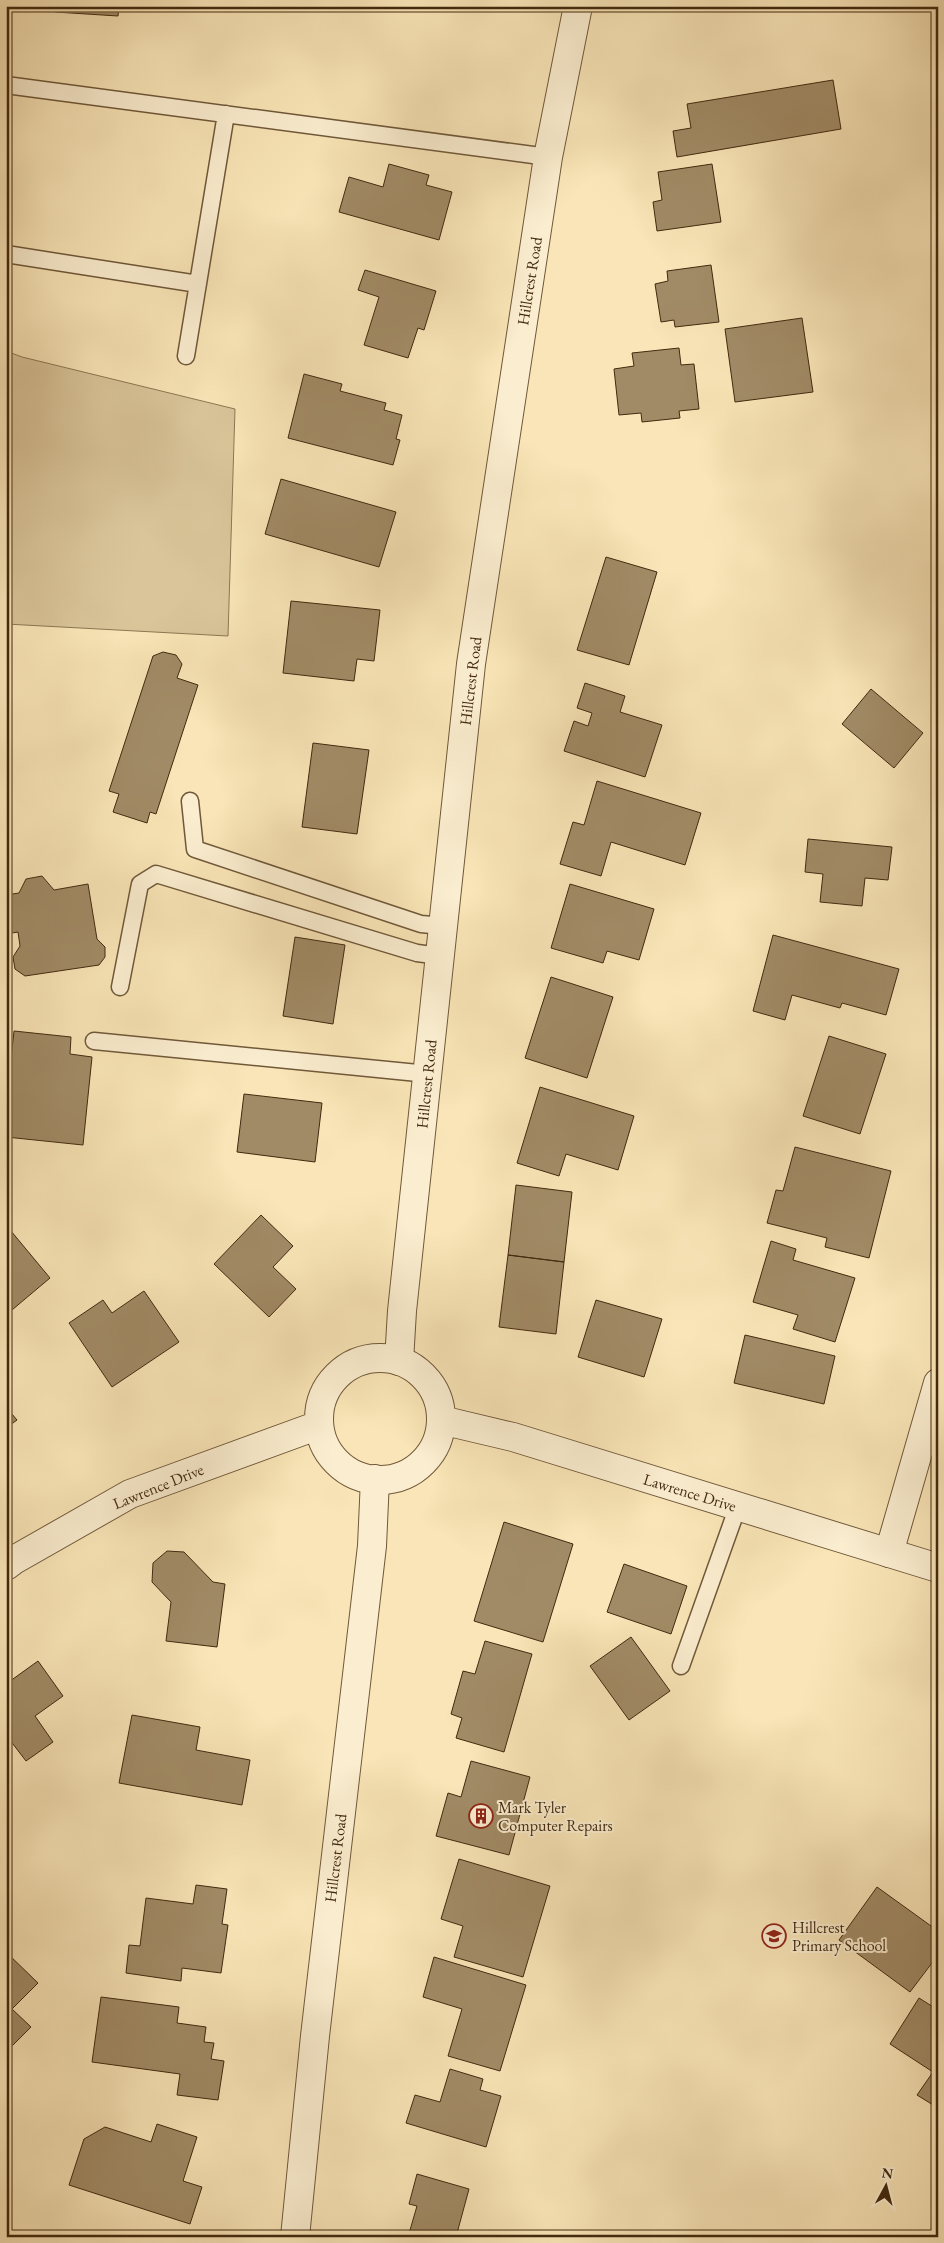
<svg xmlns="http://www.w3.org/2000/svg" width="944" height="2243" font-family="'EB Garamond',serif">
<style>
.green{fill:#dac59a;stroke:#8e7754}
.building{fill:#a18b66;stroke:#42290f}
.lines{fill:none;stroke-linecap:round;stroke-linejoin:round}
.service-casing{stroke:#705839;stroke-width:19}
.minor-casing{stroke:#705839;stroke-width:30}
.tertiary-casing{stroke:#705839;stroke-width:30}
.service{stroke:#fbeed0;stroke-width:16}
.minor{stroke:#fbeed0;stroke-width:28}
.tertiary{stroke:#fbeed0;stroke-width:28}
.labels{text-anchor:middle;stroke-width:4;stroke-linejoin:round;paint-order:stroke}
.street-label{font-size:16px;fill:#42290f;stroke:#fbeed0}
.poi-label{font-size:16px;fill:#42290f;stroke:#fbeed0;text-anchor:start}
</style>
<rect width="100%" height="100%" fill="#f9e5b7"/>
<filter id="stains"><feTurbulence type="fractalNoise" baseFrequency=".004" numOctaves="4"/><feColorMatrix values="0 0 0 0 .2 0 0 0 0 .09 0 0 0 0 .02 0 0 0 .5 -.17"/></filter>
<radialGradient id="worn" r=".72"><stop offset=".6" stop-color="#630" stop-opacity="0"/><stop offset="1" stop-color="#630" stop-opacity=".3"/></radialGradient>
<path class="green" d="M6,351L22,357L235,409L228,636L6,624Z"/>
<path class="building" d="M55,6H119L118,16L55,12Z
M833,80L841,129L677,157L673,131L691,128L687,104Z
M389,164L429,175L426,185L452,192L439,240L339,212L349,177L383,187Z
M712,164L721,222L657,231L653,202L662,200L658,172Z
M711,265L719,322L675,327L674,320L661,322L655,284L668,281L667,271Z
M365,270L436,291L424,330L418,328L408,358L364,345L379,297L358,290Z
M802,318L813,392L735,402L725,329Z
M679,348L681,365L694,364L699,409L679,411L680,418L642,422L641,413L619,415L614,369L634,366L632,353Z
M304,374L342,384L340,391L386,403L384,410L402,415L396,439L400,440L393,465L288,438Z
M281,479L396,512L379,567L265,534Z
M606,557L657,572L629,665L577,650Z
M291,601L380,610L374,661L357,659L354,681L283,673Z
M163,652L176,655L182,664L177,678L198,685L156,814L150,812L147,823L113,812L119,794L109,791L153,656Z
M585,683L625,696L620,712L662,725L645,777L564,751L574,721L588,726L592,713L577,708Z
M871,689L923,733L894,768L842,724Z
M313,743L369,750L357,834L302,827Z
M597,781L701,813L685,865L611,842L601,876L560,864L573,822L584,825Z
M808,839L892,847L888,880L865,878L862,906L820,902L823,874L805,872Z
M42,876L54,890L88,884L97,939L105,947V957L99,965L25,976L15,969L13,957L20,946L18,932L6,934V895L19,893L26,879Z
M570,884L654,909L639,960L607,951L603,963L551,948Z
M773,935L899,969L886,1015L842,1003L840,1008L792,995L785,1020L753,1011Z
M295,937L345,945L333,1024L283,1016Z
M551,977L613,997L587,1078L525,1058Z
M14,1031L71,1037L70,1054L92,1057L83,1145L6,1137V1105Z
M829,1036L886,1054L860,1134L803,1116Z
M540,1087L634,1116L618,1170L566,1154L559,1176L517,1163Z
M244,1094L322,1103L315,1162L237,1152Z
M795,1147L891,1171L869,1258L825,1247L827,1238L767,1223L776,1190L783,1191Z
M516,1185L572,1192L564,1262L508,1255Z
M261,1215L293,1246L273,1267L296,1289L269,1317L214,1264Z
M6,1225L50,1278L6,1315Z
M771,1241L796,1249L793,1260L855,1278L835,1342L793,1329L798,1315L753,1302Z
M508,1255L564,1262L556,1334L499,1327Z
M144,1291L179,1342L112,1387L69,1323L103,1300L112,1313Z
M596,1300L662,1319L644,1377L578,1357Z
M745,1335L835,1356L824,1404L734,1383Z
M6,1407L17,1420L6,1428Z
M504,1522L573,1544L543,1642L474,1621Z
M167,1551L184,1552L213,1582L225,1584L217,1647L166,1641L171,1602L152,1582L153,1563Z
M624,1564L687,1586L671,1634L607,1612Z
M631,1637L670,1691L629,1720L590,1666Z
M485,1641L532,1654L504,1752L456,1738L462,1718L451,1714L463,1671L475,1674Z
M38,1661L63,1696L35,1716L53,1742L26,1761L6,1735V1684Z
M132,1715L200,1727L196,1750L250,1760L242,1805L119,1783Z
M471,1761L530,1777L509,1855L436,1836L448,1793L461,1797Z
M459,1859L550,1886L523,1977L454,1957L463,1926L441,1919Z
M196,1885L227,1889L222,1924L228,1925L221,1973L182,1968L181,1981L126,1973L129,1945L140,1946L146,1898L193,1904Z
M877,1887L938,1931V1955L910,1992L839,1940Z
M6,1952L38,1983L12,2009L31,2027L6,2052Z
M434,1957L526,1985L500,2071L448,2056L462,2009L423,1997Z
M101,1997L179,2007L177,2023L206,2027L204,2042L214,2043L211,2059L224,2061L218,2100L177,2095L180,2074L92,2062Z
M919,1998L938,2010V2108L917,2095L933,2072L890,2044Z
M450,2069L483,2079L480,2090L501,2096L486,2147L406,2123L415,2095L440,2102Z
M157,2124L197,2137L183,2181L202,2187L190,2224L69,2185L84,2139L105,2127L151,2142Z
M417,2174L469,2189L456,2237H408L417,2206L409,2204Z"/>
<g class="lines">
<g class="service-casing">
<path id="service" d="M6,85L548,157
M6,254L198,284
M186,356L226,114
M190,801L195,849L421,924L443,926
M120,987L140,884L156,874L417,953L440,956
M94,1041L428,1074
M681,1666L738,1506"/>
</g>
<g class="minor-casing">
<path id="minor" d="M399,1361L402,1311L471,664L548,157L578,6
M889,1553L938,1383
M295,2237L315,2036L372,1546L375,1479"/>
</g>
<g class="tertiary-casing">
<path id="tertiary" d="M319 1419a61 61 0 1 1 122 0a61 61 0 1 1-122 0Z
M441,1420L513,1437L938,1568
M6,1566L14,1560L130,1494L319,1425"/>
</g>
<use href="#service" class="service"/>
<use href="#minor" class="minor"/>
<use href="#tertiary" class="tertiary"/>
</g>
<defs>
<g id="building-ring" transform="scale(1.25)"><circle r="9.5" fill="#fbeed0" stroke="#8f2418" stroke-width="1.5"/><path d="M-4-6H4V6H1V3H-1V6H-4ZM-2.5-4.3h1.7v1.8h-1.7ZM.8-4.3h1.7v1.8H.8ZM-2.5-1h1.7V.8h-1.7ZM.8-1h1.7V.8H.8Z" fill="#8f2418"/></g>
<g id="school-ring" transform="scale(1.25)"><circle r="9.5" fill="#fbeed0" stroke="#8f2418" stroke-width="1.5"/><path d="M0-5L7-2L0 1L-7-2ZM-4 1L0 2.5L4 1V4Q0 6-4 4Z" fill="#8f2418"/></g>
</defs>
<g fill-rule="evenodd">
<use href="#building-ring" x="481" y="1816"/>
<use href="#school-ring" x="774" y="1936"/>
</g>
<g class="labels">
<g class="street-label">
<text transform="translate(529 281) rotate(-81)" y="6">Hillcrest Road</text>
<text transform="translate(470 681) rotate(-83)" y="6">Hillcrest Road</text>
<text transform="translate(426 1084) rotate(-84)" y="6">Hillcrest Road</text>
<text transform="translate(158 1486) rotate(-22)" y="6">Lawrence Drive</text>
<text transform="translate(690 1492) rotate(17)" y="6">Lawrence Drive</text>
<text transform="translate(335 1858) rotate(-83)" y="6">Hillcrest Road</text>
</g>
<g class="poi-label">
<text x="498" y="1813">Mark Tyler<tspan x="498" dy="18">Computer Repairs</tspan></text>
<text x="792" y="1933">Hillcrest<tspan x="792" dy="18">Primary School</tspan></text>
</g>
</g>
<rect width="944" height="2243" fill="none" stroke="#f9e5b7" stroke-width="25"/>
<rect x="8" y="8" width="929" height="2228" fill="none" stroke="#42290f" stroke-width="2.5"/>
<rect x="12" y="12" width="919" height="2218" fill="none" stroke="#42290f"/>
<g transform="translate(886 2186) rotate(7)" stroke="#fbeed0" stroke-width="4" paint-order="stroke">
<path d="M0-4L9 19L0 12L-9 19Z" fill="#42290f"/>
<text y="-8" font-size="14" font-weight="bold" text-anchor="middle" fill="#42290f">N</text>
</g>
<rect width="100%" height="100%" filter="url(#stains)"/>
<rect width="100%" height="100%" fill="url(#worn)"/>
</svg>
